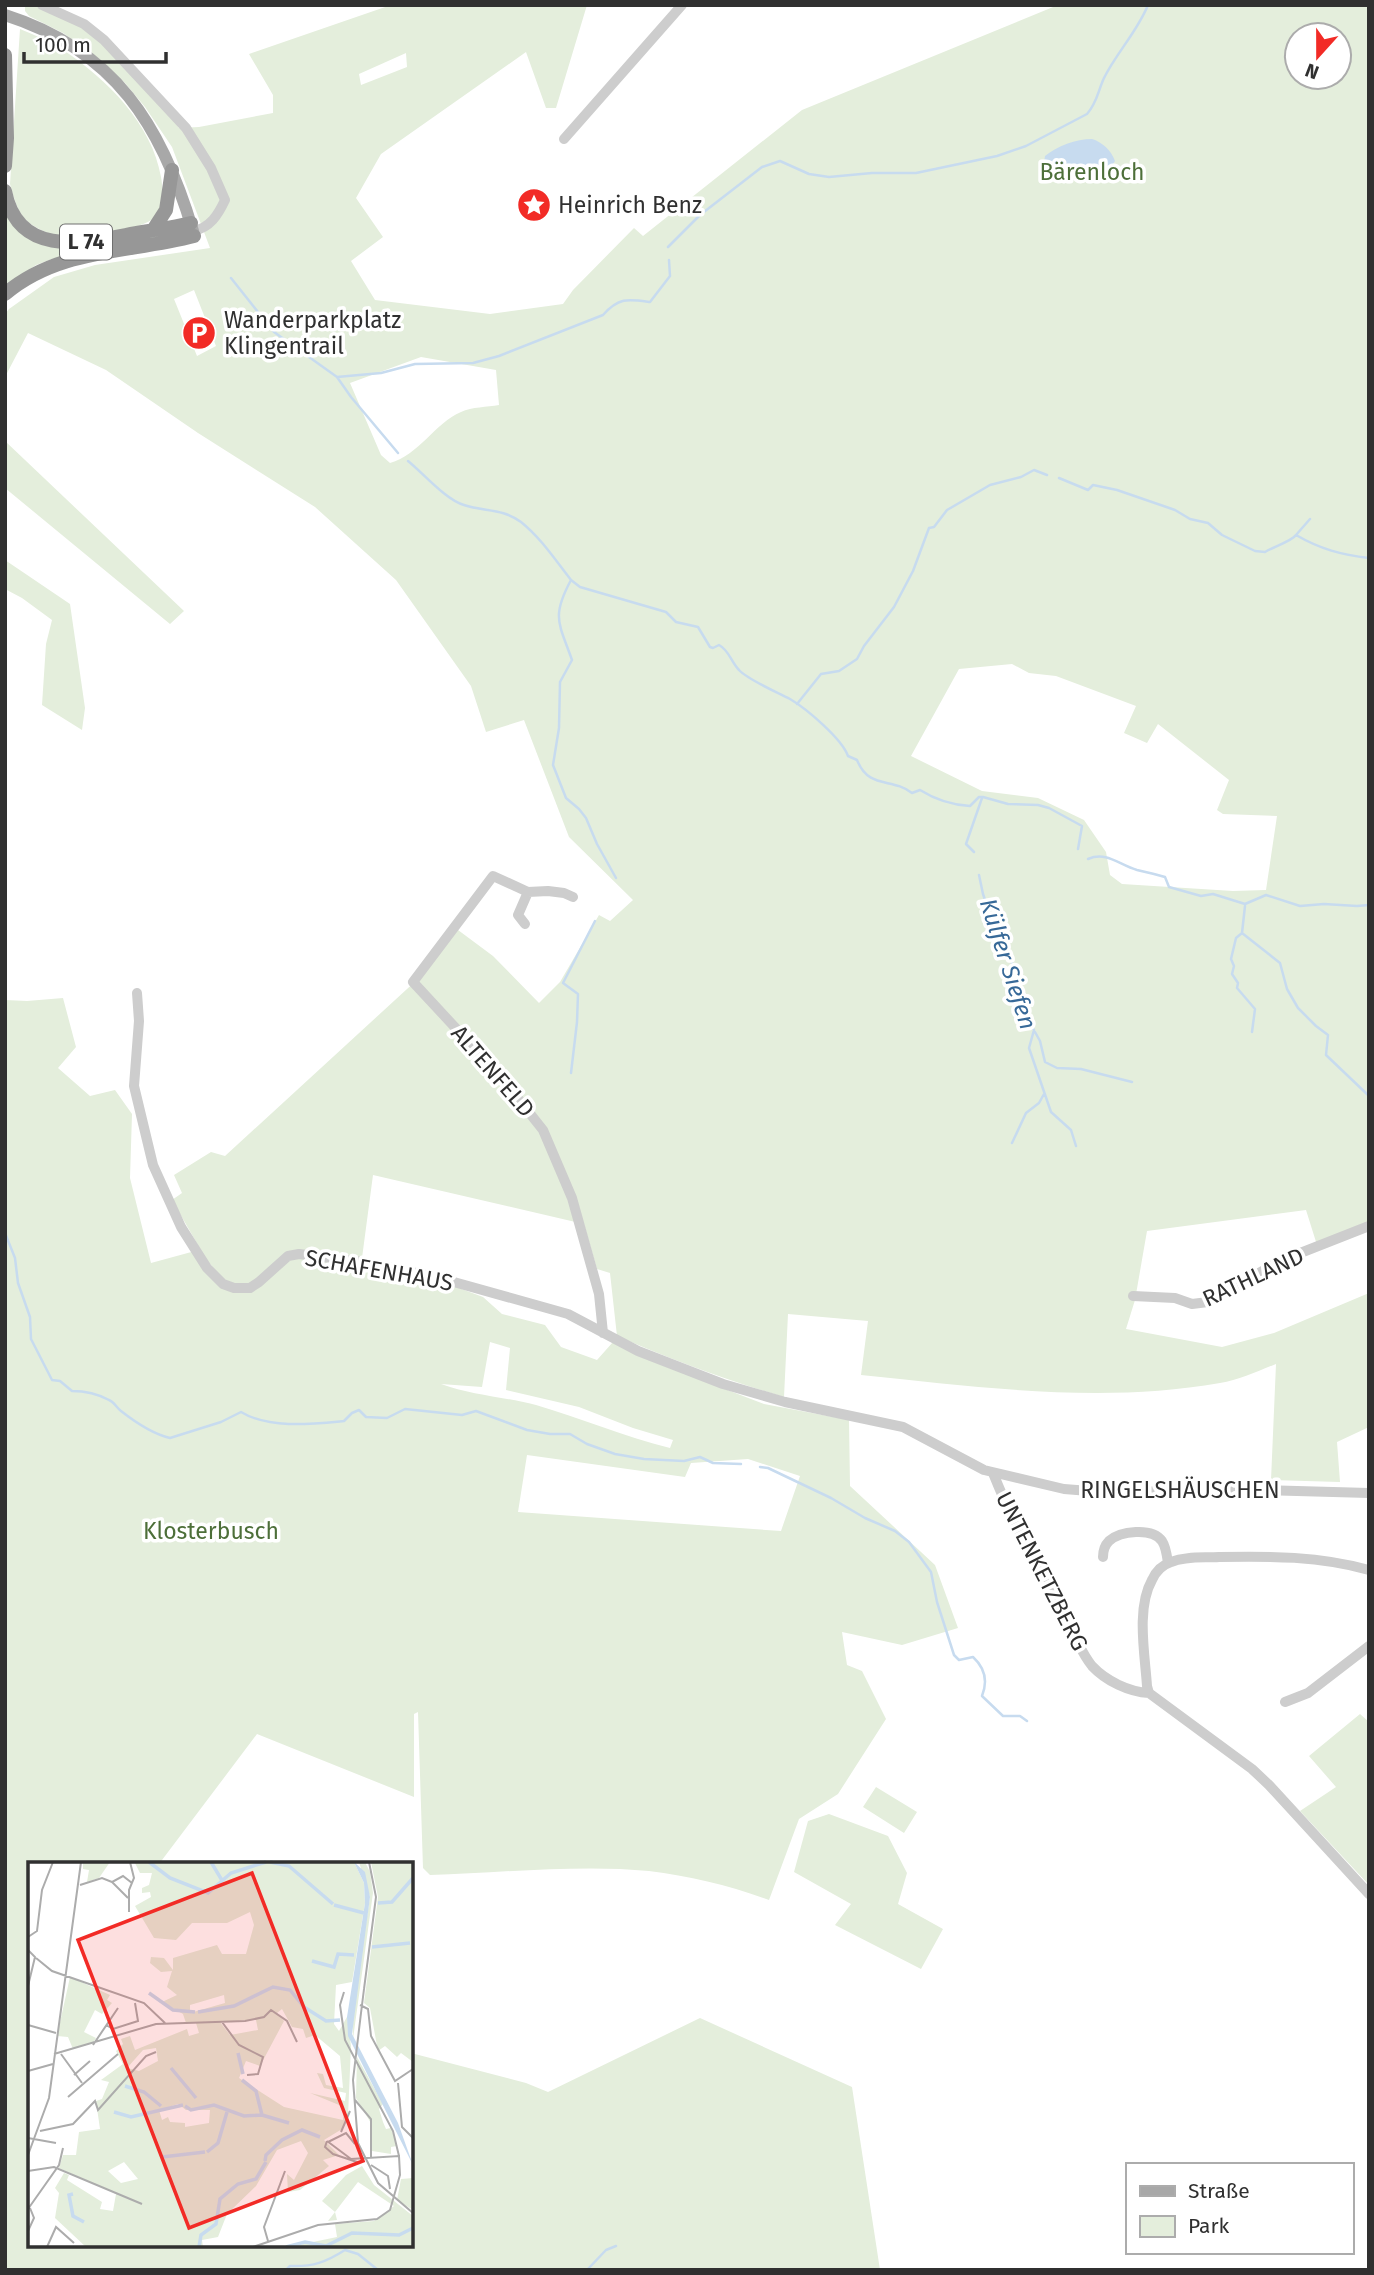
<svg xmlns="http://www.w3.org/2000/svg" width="1374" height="2275" font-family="'Fira Sans',sans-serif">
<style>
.green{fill:#e4eedc;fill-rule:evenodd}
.water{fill:#c7dbef}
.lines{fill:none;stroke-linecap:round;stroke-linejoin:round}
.stream{stroke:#c7dbef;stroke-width:2.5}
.minor{stroke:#cdcdcd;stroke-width:10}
.major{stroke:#a8a8a8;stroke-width:12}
.highway{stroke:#979797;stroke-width:14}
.labels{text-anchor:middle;stroke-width:7;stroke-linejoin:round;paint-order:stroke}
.shield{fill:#fff;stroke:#6e6e6e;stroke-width:2}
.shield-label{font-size:21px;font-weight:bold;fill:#303030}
.park-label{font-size:23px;fill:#4d6f39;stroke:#fff}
.poi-label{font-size:23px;fill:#303030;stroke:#fff;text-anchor:start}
.street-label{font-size:23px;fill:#303030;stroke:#fff}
.water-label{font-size:24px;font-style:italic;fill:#376998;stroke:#fff}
.inset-river{fill:none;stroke:#c7dbef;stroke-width:3.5}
.inset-road{fill:none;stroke:#acacac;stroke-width:2}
.view{fill:#f22b26;fill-opacity:0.15;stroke:#f22b26;stroke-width:3.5}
.inset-edge{fill:none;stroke:#303030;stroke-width:3.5}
</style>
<rect width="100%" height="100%" fill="#fff"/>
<path class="green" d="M25,5H36L79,26L102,43L170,115L179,128L199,127L273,113V95L249,54L391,5H587L556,108H546L526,52L381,154L356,198L383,237L351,261L375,300L490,314L563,304L573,290L634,228L643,236L802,110L1058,5H1369V1222L1317,1245L1306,1210L1147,1231L1135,1300L1126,1329L1222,1347L1274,1333L1369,1293V1427L1337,1442L1340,1482L1271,1480L1276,1364C1258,1371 1239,1380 1220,1383C1101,1404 979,1387 861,1375L868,1321L788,1314L784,1397C726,1380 672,1360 617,1336L610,1273L597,1269L584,1224L373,1175L362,1258L300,1250L249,1286L225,1282L206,1259L172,1200L182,1193L174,1175L211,1152L225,1156L419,978L458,930L493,956L539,1003L560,982L599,915L610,921L633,900L569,837L524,720L486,732L471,686L396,580L315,507L198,433L106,370L28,333L5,377V314L9,309L54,277L95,265L210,248L172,147L145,107L125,83L92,53L63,33L29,16L25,11ZM1297,35H1339V77H1297ZM406,53L407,67L361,85L359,74ZM194,290L216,346L197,356L174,299ZM421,357L496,370L499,405C487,407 472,407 461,412C435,423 419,455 390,463L381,455L350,383ZM1012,664L1029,673L1056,676L1136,706L1124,733L1147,743L1158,724L1229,780L1217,810L1223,814L1277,816L1266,890L1233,891L1122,884L1110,875L1106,852L1084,820L1038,798L982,791L911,756L959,669Z
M20,29C34,35 50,41 63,50C107,79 152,124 161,177C163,187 163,205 158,214C149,230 86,237 67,237C54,237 39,230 28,222C17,212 14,198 10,184Z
M5,207C11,216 16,227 24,234C55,265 139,237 178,230V234L52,259L36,265L5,286Z
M5,441L184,611L170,624L5,488Z
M5,560L70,604L85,708L82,730L42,705L46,644L52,620L22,598L5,589Z
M63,998L76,1047L58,1068L90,1096L115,1090L132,1114L130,1178L151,1263L195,1251C212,1285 212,1285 249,1290L290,1259L305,1257L382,1270L448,1284L483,1297L502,1314L545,1325L561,1347L597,1360L613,1342L636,1355L764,1404L849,1420L850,1486L935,1565L958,1628L902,1645L842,1632L847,1665L862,1671L886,1719L838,1794L799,1819L769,1900C731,1886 690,1876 649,1871C580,1864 500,1873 430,1875L423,1868L418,1712L414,1714V1797L257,1734L159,1864H30V2245H411V2053L526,2083L548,2092L700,2018L852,2087L880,2270H5V1000L27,1001ZM490,1342L510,1348L506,1390L579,1407L633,1428L673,1440L670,1448C625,1437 581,1418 536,1405C505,1397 471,1395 441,1384L482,1387ZM527,1455L685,1477L691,1463L748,1459L800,1476L781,1531L518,1512Z
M1360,1714L1369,1722V1885L1300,1811L1336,1787L1309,1756Z
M876,1787L917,1812L904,1833L863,1807Z
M829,1814L888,1836L907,1873L898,1904L943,1929L921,1969L835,1925L851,1904L794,1872L808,1821Z"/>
<path class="water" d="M1092,139C1102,142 1111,150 1115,161L1111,167L1108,169C1094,167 1051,169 1044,163L1045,156C1057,146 1076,139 1092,139Z"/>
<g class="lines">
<path class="stream" d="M668,247L700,215L762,167L780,161L809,174L829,177L872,173H916L997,156L1026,146L1087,114C1097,103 1098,91 1104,78C1117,52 1137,32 1148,5
M231,278L274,332L337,377L381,373L415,364L473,363L499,356L603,315C619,297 628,299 650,302L670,276L669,260
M337,377L351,397L398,453
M408,461C423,473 446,500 464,505C485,512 502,508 521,522C541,538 556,561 571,580C551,617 559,623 572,660L560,682L559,728L553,765L566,798L579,809L586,818L597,844L616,878
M1059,478L1088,490L1093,485L1117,490L1175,510L1190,519L1208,523L1222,535L1255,551L1265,552C1273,547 1292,541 1296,535C1320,549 1342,555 1369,558
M1296,535L1310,519
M571,580L580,587L666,612L676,622L698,627L710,647L713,648L719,645C729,650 731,662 739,670C748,680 777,692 790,699C807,709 842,739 848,756L857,760C869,790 892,777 912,793L920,790C936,800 952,805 970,806L979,797H983L1008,804L1038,805L1049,808L1082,826L1078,849
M797,704L821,674L839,671L857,659L864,646L894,607L913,571L929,528L934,527L947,510L990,485L1021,477L1034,470L1047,475
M974,852L966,844L982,798
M1088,859C1107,851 1119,865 1137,870C1146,872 1155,874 1165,877L1169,887L1201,896L1213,894L1245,904L1266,895L1300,906L1324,904L1357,906L1369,905
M979,875L983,894L993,923L1010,955L1018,988L1016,1006L1034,1030L1029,1048L1051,1112L1071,1130L1076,1146
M1245,906L1242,933L1280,963L1287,989L1298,1008L1316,1026L1328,1035L1326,1055L1369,1096
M1242,933L1236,938L1231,959L1234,966L1232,974L1238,983L1237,988L1255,1009L1252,1032
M1035,1032L1040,1041L1045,1062L1057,1068L1081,1069L1132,1082
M571,1073L577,1022L578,994L563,983L595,921
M1012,1143L1026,1113L1039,1103L1044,1094
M5,1233L15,1258L18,1283L30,1317L31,1339L52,1380L60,1381L72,1391C84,1391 98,1394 109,1400C114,1402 117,1408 121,1411C135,1422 153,1434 170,1438L221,1422L241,1412C269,1429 312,1424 344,1421L352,1413L359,1410L366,1417L387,1418L405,1409L462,1415L476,1411L527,1430L550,1434H570L587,1444L615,1454L644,1459L684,1461L700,1457L713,1463L741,1464
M760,1467L768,1468L831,1498L865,1518L895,1531L909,1542L931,1572L937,1602L954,1655L959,1660L973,1657C985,1668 988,1681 982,1696L1003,1716H1020L1027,1721
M286,2270L290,2266C313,2267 326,2262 345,2250L358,2254L378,2270
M587,2270L606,2250L616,2246"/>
<path class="minor" d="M42,5L84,24L104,40L186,128L211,168L225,200C218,215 210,228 193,231
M564,139L682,5
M573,897L564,893L548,891L528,892L493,876L413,982L501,1077L543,1130L572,1198L599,1294L603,1333
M525,924L518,915L528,892
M137,993L139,1021L134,1086L153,1165L181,1227L207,1268L223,1284L234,1288H250L259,1282L288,1256L299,1254L363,1262L436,1277L568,1314L638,1351L723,1384L785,1402L903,1427L984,1470L1064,1489L1102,1492L1265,1490L1369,1493
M1133,1296L1175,1298L1192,1304L1208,1302L1280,1261L1369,1226
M993,1473C1004,1500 1016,1527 1030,1552C1039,1568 1051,1582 1059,1597C1071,1620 1076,1646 1092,1666C1106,1681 1129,1692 1149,1693
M1103,1557C1103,1551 1104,1546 1109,1541C1120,1531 1152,1527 1162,1541C1166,1547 1167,1556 1168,1563
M1149,1693L1147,1686C1145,1655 1136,1608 1152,1580C1156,1571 1162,1565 1171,1562C1186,1556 1203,1558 1219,1557C1269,1556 1320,1556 1369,1570
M1149,1693L1252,1769L1269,1785L1369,1894
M1285,1702L1308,1693L1369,1646"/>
<path class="major" d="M5,15C115,50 162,126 193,231"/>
<path class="highway" d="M5,55L7,138L5,166
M5,191C18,258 83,243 131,234C151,230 171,228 191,223
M153,230L166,210L172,170
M5,294C59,248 129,253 194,236"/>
</g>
<defs>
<g id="sight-disc" transform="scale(1.75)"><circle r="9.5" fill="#f22b26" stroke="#fff"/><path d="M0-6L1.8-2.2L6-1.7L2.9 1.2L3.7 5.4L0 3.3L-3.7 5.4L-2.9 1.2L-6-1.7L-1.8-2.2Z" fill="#fff"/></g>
<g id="parking-disc" transform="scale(1.75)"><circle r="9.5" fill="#f22b26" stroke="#fff"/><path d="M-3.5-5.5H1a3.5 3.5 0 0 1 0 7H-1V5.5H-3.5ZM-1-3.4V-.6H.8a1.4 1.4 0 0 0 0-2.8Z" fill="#fff"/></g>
</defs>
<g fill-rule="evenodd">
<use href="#sight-disc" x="534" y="205"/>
<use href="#parking-disc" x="199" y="333"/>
</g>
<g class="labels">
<rect class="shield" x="60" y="224.5" width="52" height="35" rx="5"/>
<g class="shield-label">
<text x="86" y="249">L 74</text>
</g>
<g class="park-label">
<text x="1092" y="180">Bärenloch</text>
<text x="211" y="1539">Klosterbusch</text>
</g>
<g class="poi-label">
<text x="558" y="213">Heinrich Benz</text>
<text x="224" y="328">Wanderparkplatz<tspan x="224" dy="26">Klingentrail</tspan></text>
</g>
<g class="street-label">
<text transform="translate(493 1071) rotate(49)" y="8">ALTENFELD</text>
<text transform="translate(379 1270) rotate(10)" y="8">SCHAFENHAUS</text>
<text transform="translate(1253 1277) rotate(-25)" y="8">RATHLAND</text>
<text x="1180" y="1498">RINGELSHÄUSCHEN</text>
<text transform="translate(1042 1571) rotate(63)" y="8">UNTENKETZBERG</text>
</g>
<g class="water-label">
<text transform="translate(1008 964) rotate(72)" y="8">Külfer Siefen</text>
</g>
</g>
<g transform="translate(28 1862)">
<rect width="385" height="385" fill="#fff"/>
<path d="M55,0H82L71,16L59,20L61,8L55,7ZM326,0L336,21L337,41L324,120L308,123L306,162L311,169L319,155L323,184L320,254L314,267L296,278L311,293L295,298L301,304L272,328L260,330L259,312L266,318L280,291L273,279L249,288L228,324L199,352L190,375L174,378L175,385H58L27,356L31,331L27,326L36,311L41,313L39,318L74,340L72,347L85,349L88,332L31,306L35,293H48L51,270L72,267L68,239L74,237L81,220L73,218L95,202L88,189L95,182L93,177L102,174L107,188L159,167L161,174L171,171L168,161L192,160L202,173L230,168L228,158L158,161L155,152L134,140L149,133L139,125L144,109L133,110L122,101L123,95L136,96L145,108V96L189,83L194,92H218L226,63L222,50L199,61H164L148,78L126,76L107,44L123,35L122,30L114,31V26L121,23L124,11H112L107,1ZM196,133L197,141L162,151V143ZM254,147L264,165L275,167L278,176L287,173L312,194L315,226L298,223L295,212L289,211L296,226L318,231L317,239L282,231L316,245L315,258L256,245L211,216L218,199L232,204L256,159L249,151ZM128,186L130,199L111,209L99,206L115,188ZM150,242L158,248H182L181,261L157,265V261L142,260L140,255L134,258L131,248ZM96,300L110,317L93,321L80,309ZM331,0H337L342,10L345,31L325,177L324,152L342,35ZM343,0H385V200L373,191L369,195L357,184L350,189L342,146L336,141L350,35ZM42,115L82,133L79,138L84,141L74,152L67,148L56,170L68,176L65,181L45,187L40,175L29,174ZM329,195L355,242L351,247L355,260L358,267L363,266L369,284L363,285V292L344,289V263L328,236ZM334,304L346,323L385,354V385H261L309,375L307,362L346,359L366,344L330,320L307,350L309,358L300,359L307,350L294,339L318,313ZM385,316V348L369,338L373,317Z" fill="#e4eedc" fill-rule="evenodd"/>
<path d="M326,0L337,10L342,35L324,172L370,261L385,303L320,174L319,155L337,41L336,21Z" fill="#c7dbef"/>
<path class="inset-river" d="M121,0L142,16L180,31L203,11L238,0M183,0L195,20M242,0L261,4L305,42M350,41L364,40L385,16M306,43L336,51M344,85L382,81M284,99L306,105L310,92L326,93M121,131L145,148L167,150M170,150L206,144L245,125L262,128L276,145L298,159L312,158M210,191L215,212M143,206L168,236M214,218L228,229L234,253L261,261M97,224L116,230L133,244M157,244L163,248L186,243L216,254L234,253M86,250L103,255L155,243M179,290L190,281L199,250M134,295L177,290M237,299L238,293L254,278L274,268L292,275M45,332L41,333L45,354L56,360M171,385L173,373L188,362L192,337L210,322L228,317L238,300M258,385L277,380L298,384L324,371L371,373L385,366"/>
<path class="inset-road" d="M52,23L74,16L84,20M100,36L84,20L95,14L104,21M101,50V28L106,16L102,0M0,75L9,69L14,28L25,0M0,88L7,95L0,124M8,96L24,109L116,141L137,161M336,127L348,35L341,0M316,130L312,143L317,178L365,269L371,294M332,143L340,147L343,174L367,219L385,207M333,151L336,127M333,151L325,218L330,281L350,321L385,351M194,160L211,183L235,195L230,212L219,213M0,163L28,171M78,163L85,167L110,159L107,141M65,183L90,146M26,192L128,162L217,159L236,155L243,148L259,159L269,180M33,192L54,221M0,209L25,202M46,213L62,199M370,221L374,265L385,276M40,235L90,192M327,238L343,257V296M12,269L45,262L67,239L70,248L118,194L128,190M313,270L322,249M0,276L28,281M299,279L297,285L305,292L332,301M300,280L318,271L327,282M0,293L21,236L53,0M343,303L360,314L362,327M0,309L26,305L114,342M0,347L31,303L35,286M0,369L6,356L2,346M240,379L236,365L257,309M19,385L28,365L46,381M225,385L290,363L349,357L362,348L372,313L371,294L323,297L299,279"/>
<path class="view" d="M224,11L335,299L161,366L50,78Z"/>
<rect width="385" height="385" class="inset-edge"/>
</g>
<rect width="1374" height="2275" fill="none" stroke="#303030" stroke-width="14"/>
<rect x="1126" y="2163" width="228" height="91" fill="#ffffff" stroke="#acacac" stroke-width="2"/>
<rect x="1140" y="2186" width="35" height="10" fill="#a8a8a8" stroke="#acacac" stroke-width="2"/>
<text x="1188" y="2198" font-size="21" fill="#303030">Straße</text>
<rect x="1140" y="2216" width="35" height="21" fill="#e4eedc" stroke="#acacac" stroke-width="2"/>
<text x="1188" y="2233" font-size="21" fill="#303030">Park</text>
<g transform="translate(1318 56) rotate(201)"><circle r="33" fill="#ffffff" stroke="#acacac" stroke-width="2"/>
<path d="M0-5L12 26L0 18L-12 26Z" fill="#f22b26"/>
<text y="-10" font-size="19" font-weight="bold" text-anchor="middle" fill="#303030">N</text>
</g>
<path d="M24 52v10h142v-10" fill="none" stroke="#303030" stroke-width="3.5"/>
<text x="35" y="52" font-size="21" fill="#303030" stroke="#ffffff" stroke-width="5" paint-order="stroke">100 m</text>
</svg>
